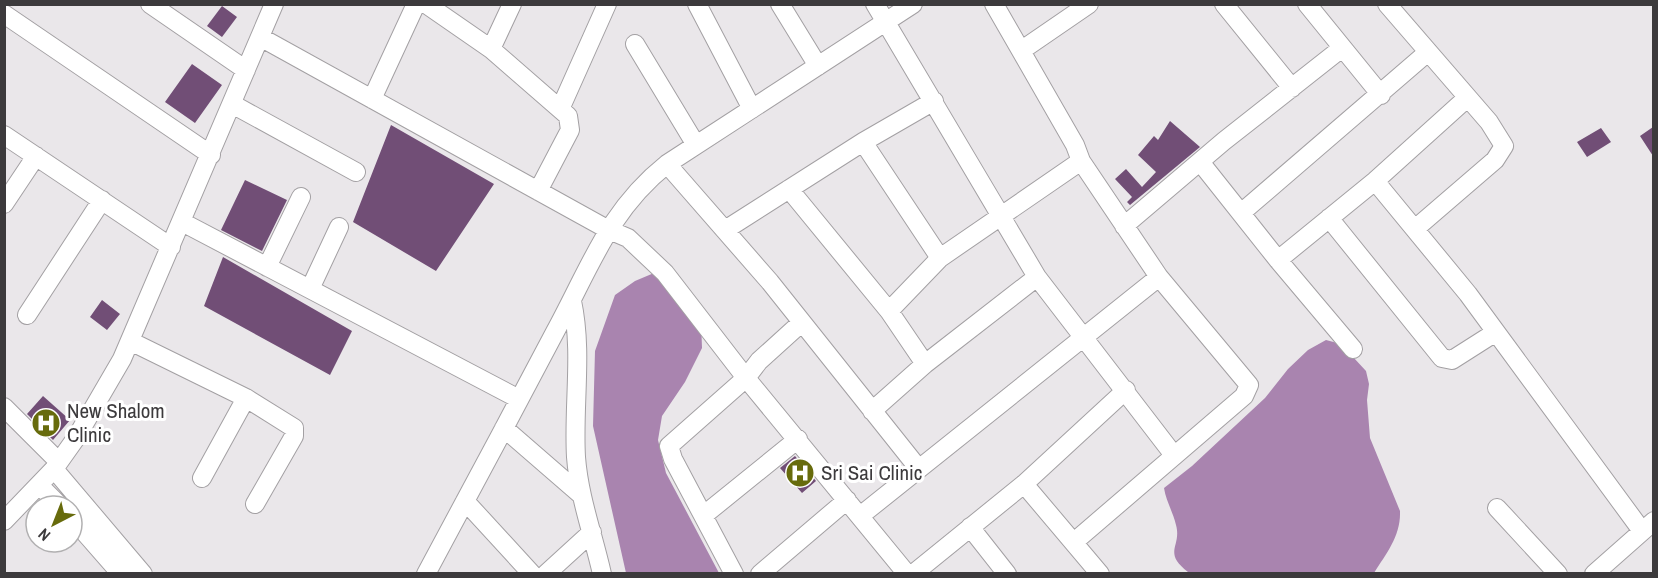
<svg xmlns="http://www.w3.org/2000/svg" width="1658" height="578" font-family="'Archivo Narrow',sans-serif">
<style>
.water{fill:#a984af}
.building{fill:#714e76}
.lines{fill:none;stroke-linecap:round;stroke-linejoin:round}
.minor-casing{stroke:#a3a0a3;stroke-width:20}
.minor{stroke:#fff;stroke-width:18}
.labels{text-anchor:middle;stroke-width:6;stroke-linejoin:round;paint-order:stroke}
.poi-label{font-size:21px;fill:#3c3a3c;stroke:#fff;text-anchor:start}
</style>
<rect width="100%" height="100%" fill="#eae7ea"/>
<path class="water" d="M654,273L701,321L702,348L685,382L662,416L658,440L666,473L719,573H626L593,426L595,351L615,295L635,281Z
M1326,340L1341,344L1366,371L1369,384L1367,400L1370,438L1400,511C1401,536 1386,554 1374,573L1188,572C1162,552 1182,547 1176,525C1173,512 1166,501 1164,488L1192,466L1265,398L1288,369L1308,350Z"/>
<path class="building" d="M222,6L237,17L222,37L207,26Z
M192,64L222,85L195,123L165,102Z
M1170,121L1200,147L1130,205L1127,202L1132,197L1115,179L1126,169L1142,187L1156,172L1138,155L1154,136L1158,140Z
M391,125L494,184L436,271L353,222Z
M1653,127V156L1640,136Z
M1601,128L1611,142L1587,157L1577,142Z
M245,180L287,200L262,251L221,230Z
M223,257L352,331L330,375L204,306Z
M102,300L120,314L107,330L90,317Z
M43,396L70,420L53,440L27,414Z
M795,456L816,481L802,493L780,468Z"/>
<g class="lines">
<g class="minor-casing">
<path id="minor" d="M150,4L246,70
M426,4L491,49L568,116L570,130L538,191
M697,4L752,109
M780,4L818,66
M875,4L1037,277L1173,454
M994,4L1075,145L1081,161L1159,277L1249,385L1244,396L1074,542
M1224,4L1292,88
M1307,4L1381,95
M1387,4L1489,122L1504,146L1495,160L1416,228
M4,14L211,155
M260,37L607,229L628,238L665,273L746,378L907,574
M635,44L696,145
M491,49L512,4
M1022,50L1089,4
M372,99L416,4
M232,104L356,172
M561,107L607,4
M4,135L171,247
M863,142L940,258
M1201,163L1278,260L1353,349
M667,164L770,282L919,469
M1375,181L1468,294L1642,531
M789,189L889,311L925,364
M4,204L36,156
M1241,213L1428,52
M1329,218L1442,358L1452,360L1496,332
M182,222L519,399
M1124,226L1224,141L1342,48
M725,230L863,142L934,101
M1278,260L1375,181L1467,98
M267,267L301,197
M310,289L339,227
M572,301C583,352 573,405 576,457C579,497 593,534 602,574
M889,311L940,258L1081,161
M27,315L102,200
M130,341L246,398L294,428V436L255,504
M4,407L59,462
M872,411L925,364L1037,277
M504,428L580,494
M54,469L143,574
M202,478L246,398
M1024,484L1100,574
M39,485L60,506
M465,501L532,574
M1497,508L1558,574
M704,515L798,439
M860,516L1159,277
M72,518L121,574
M4,521L54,469L76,438L122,359L274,4
M970,527L1007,574
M426,574C470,493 512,413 555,332C590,268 608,211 667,164L913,4
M546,574L592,532
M734,574L673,459L669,446L746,378L759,361L801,323
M760,574L847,500
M913,574L1024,484L1126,390
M1594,574L1654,521"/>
</g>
<use href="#minor" class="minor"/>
</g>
<defs>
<g id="hospital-disc" transform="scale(1.5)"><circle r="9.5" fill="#676b0c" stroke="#fff"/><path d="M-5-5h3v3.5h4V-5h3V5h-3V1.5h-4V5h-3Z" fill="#fff"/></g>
</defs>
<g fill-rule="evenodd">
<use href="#hospital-disc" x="46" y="423"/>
<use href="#hospital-disc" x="800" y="473"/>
</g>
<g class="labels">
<g class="poi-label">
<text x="67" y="418">New Shalom<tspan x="67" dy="24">Clinic</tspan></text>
<text x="821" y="480">Sri Sai Clinic</text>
</g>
</g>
<rect width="1658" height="578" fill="none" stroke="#3c3a3c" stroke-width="12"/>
<g transform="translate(54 524) rotate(222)"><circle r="28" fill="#ffffff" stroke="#b1b0b1" stroke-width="1.5"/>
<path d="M0-4.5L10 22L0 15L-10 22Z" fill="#676b0c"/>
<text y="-9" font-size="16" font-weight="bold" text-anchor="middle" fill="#3c3a3c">N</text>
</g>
</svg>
